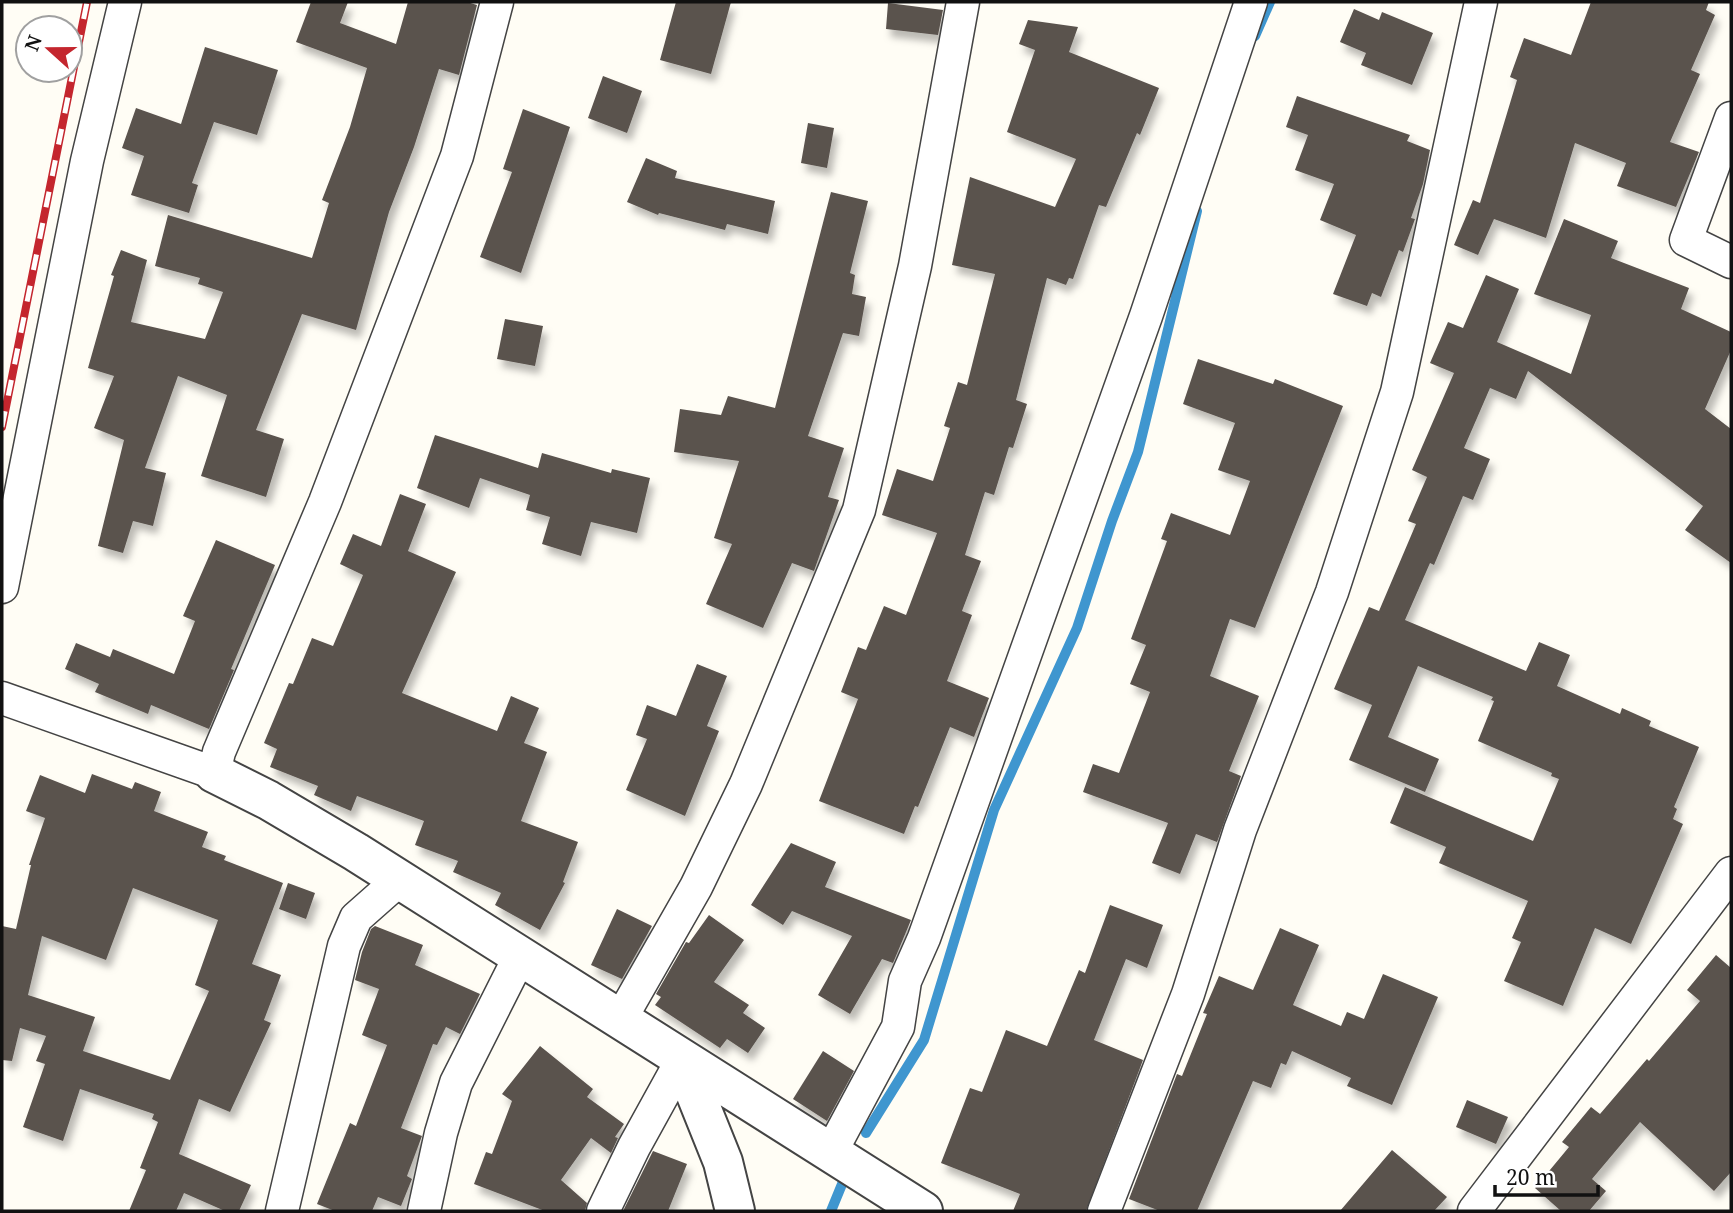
<svg xmlns="http://www.w3.org/2000/svg" width="1733" height="1213" font-family="'Noto Serif',serif">
<style>
.lines{fill:none;stroke-linecap:round;stroke-linejoin:round}
.stream{stroke:#3f96cf;stroke-width:10}
.building{fill:#5a524d;fill-rule:evenodd;filter:url(#shadow)}
.minor-casing{stroke:#444;stroke-width:35}
.tertiary-casing{stroke:#444;stroke-width:42}
.minor{stroke:#fff;stroke-width:32}
.tertiary{stroke:#fff;stroke-width:38}
.rail-casing{stroke:#c4262e;stroke-width:8}
.rail{stroke:#fff;stroke-width:5;stroke-dasharray:16;stroke-linecap:butt}
</style>
<defs>
<filter id="shadow"><feDropShadow dx="4.5" dy="8" stdDeviation="3.5" flood-color="#0004"/></filter>
</defs>
<rect width="100%" height="100%" fill="#fffdf5"/>
<g class="lines">
<path class="stream" d="M1255,36L1270,2
M866,1133L924,1040L994,810L1077,628L1112,521L1138,452L1197,211
M831,1211L847,1172"/>
</g>
<path class="building" d="M311,2H348L340,23L396,44L408,2H467L477,5L459,75L439,69L414,147L389,212L356,330L302,314L256,430L284,439L266,497L201,476L227,395L178,376L145,468L166,473L153,526L133,521L123,553L98,546L124,440L94,428L114,376L88,368L114,276L111,275L121,250L147,260L131,322L205,339L223,292L198,284L200,278L155,266L168,215L312,258L329,203L322,200L350,127L367,68L296,42Z
M676,2H731L711,74L660,60Z
M1591,2H1709L1706,10L1715,15L1691,70L1700,74L1670,142L1699,152L1676,207L1617,186L1626,163L1575,143L1546,238L1494,219L1478,255L1454,245L1473,200L1480,203L1517,80L1510,77L1524,38L1571,55Z
M888,3L943,10L938,35L886,29Z
M1354,9L1379,20L1382,12L1433,33L1412,85L1361,65L1366,53L1340,42Z
M1028,20L1078,27L1069,52L1159,88L1140,135L1137,133L1106,207L1099,205L1073,279L1069,278L1066,285L1047,278L1016,400L1027,404L1013,448L1009,447L994,495L985,492L965,555L981,561L962,611L972,615L947,681L989,698L974,737L950,727L918,807L915,806L904,834L819,801L858,699L841,692L858,647L866,650L884,606L906,615L937,533L882,515L897,469L933,481L950,428L944,426L958,382L967,385L995,274L952,265L970,177L1055,207L1076,159L1007,132L1035,50L1019,44Z
M205,47L278,70L257,135L214,122L192,183L198,185L189,213L131,195L144,156L122,148L136,108L181,124Z
M603,76L642,91L627,133L588,118Z
M1297,96L1410,135L1407,141L1430,150L1423,184L1411,218L1415,219L1403,252L1399,250L1381,297L1372,293L1367,306L1333,294L1356,235L1320,220L1334,184L1295,170L1308,135L1286,127Z
M523,109L570,127L521,273L480,257L512,172L503,169Z
M808,123L834,128L827,168L801,163Z
M646,158L677,171L675,178L775,201L768,234L727,224L725,230L659,213L658,215L627,202Z
M831,192L868,201L850,273L855,275L852,294L866,297L859,336L843,333L808,436L844,448L828,497L839,500L814,571L792,563L763,628L706,604L732,544L714,538L739,461L674,452L680,409L721,415L728,396L775,408Z
M1564,219L1618,241L1611,258L1689,288L1681,309L1731,332V350L1705,409L1731,429V563L1685,530L1703,506L1528,371L1516,399L1490,388L1464,448L1490,459L1473,500L1463,496L1434,565L1430,563L1405,620L1526,671L1539,642L1570,655L1557,686L1620,714L1622,708L1651,721L1649,726L1699,747L1674,807L1677,809L1673,819L1683,824L1631,944L1595,928L1563,1006L1504,981L1521,942L1512,938L1528,901L1439,863L1446,847L1390,823L1405,787L1533,841L1559,779L1551,776L1552,773L1478,741L1494,701L1491,700L1493,697L1418,666L1388,737L1439,759L1425,792L1349,760L1372,705L1334,689L1369,607L1379,611L1416,524L1408,521L1427,477L1412,470L1454,373L1430,363L1448,322L1463,328L1486,275L1519,289L1497,342L1571,374L1591,315L1534,294Z
M505,319L543,326L535,366L497,359Z
M1198,359L1273,384L1275,379L1343,406L1255,628L1230,619L1210,676L1259,696L1229,771L1241,776L1217,842L1196,834L1180,874L1152,863L1168,823L1083,792L1093,764L1119,773L1150,692L1130,684L1146,645L1131,639L1167,541L1161,539L1171,513L1230,535L1250,481L1218,470L1235,423L1183,404Z
M435,435L538,468L542,453L611,473L612,469L650,478L637,533L591,522L581,556L542,544L550,517L526,510L530,495L480,478L469,508L417,488Z
M400,494L426,504L408,551L456,572L402,693L497,731L511,696L539,708L524,743L547,752L521,821L578,842L563,882L565,883L540,930L495,905L501,893L453,872L458,861L415,845L424,821L357,796L351,811L314,795L318,786L270,767L277,749L264,743L289,683L293,684L312,638L333,646L363,575L340,564L353,534L381,546Z
M216,540L275,565L231,669L234,670L209,729L151,705L148,714L95,692L99,684L65,669L76,643L110,657L113,649L174,674L195,621L183,616Z
M697,664L727,676L707,726L719,731L685,816L626,790L647,739L636,735L647,705L676,716Z
M92,774L132,789L135,782L161,792L154,811L208,832L202,847L226,856L224,860L283,883L252,964L281,975L264,1020L271,1023L230,1112L199,1099L179,1154L251,1185L239,1211H225L184,1193L176,1211H129L146,1170L140,1168L158,1122L152,1119L154,1114L80,1089L63,1141L23,1127L45,1064L36,1061L46,1036L20,1028L12,1061L2,1060V926L16,929L31,865H29L45,818L26,811L40,775L85,793ZM133,888L218,920L195,985L209,991L170,1080L83,1051L95,1017L28,995L42,936L106,960Z
M791,843L836,862L825,887L911,920L893,963L882,959L850,1014L818,995L852,936L792,911L783,925L751,905Z
M288,883L315,893L306,919L279,909Z
M1110,905L1163,925L1147,968L1126,959L1094,1040L1143,1060L1086,1211H1013L1020,1194L941,1163L970,1088L982,1092L1006,1030L1047,1046L1079,970L1085,973Z
M617,909L652,926L622,979L591,965Z
M709,915L744,940L714,982L749,1005L743,1013L765,1028L748,1053L727,1039L720,1048L655,1005L661,997L656,994L686,942L689,943Z
M375,926L423,945L415,965L480,994L460,1034L446,1027L437,1045L433,1044L401,1128L422,1136L407,1176L412,1179L401,1206L378,1197L372,1211H335L317,1204L350,1123L356,1126L387,1045L362,1035L379,989L355,980L362,952L371,929Z
M1280,928L1319,945L1293,1005L1341,1026L1347,1012L1364,1019L1383,974L1438,997L1392,1105L1347,1086L1351,1078L1292,1051L1286,1065L1281,1063L1271,1088L1253,1081L1197,1211H1160L1129,1199L1177,1074L1182,1076L1207,1014L1203,1013L1219,976L1253,990Z
M1716,955L1731,968V1172L1714,1191L1640,1122L1592,1179L1606,1191L1589,1211H1561L1535,1188L1569,1147L1562,1142L1591,1107L1600,1114L1647,1059L1649,1061L1700,1001L1687,990Z
M540,1046L593,1089L587,1097L624,1124L615,1137L618,1138L611,1153L591,1138L561,1180L587,1203L585,1211H545L474,1184L486,1152L492,1154L512,1101L502,1094Z
M823,1051L854,1071L827,1121L793,1099Z
M1467,1100L1508,1117L1496,1144L1456,1127Z
M1392,1150L1447,1197L1434,1211H1340Z
M653,1151L687,1164L668,1211H623Z"/>
<g class="lines">
<g class="minor-casing">
<path id="minor" d="M1731,118L1686,240L1731,262
M2,587L87,161L125,2
M2,698L214,773L219,752L325,502L457,156L497,2
M620,1020L696,887L746,784L859,510L915,266L963,2
M831,1152L898,1027L905,981L924,938L1146,316L1251,2
M282,1211L344,946L356,918L399,880
M424,1211L441,1133L456,1083L520,956
M603,1211L634,1147L682,1060
M1104,1211L1188,994L1240,830L1332,592L1397,392L1481,2
M1474,1211L1731,873"/>
</g>
<g class="tertiary-casing">
<path id="tertiary" d="M214,773L268,800L356,852L923,1211
M682,1060L723,1162L735,1211"/>
</g>
<use href="#minor" class="minor"/>
<use href="#tertiary" class="tertiary"/>
<g class="rail-casing">
<path id="rail" d="M2,427L87,2"/>
</g>
<use href="#rail" class="rail"/>
</g>
<rect width="1733" height="1213" fill="none" stroke="#111111" stroke-width="7"/>
<g transform="translate(49 49) rotate(291)"><circle r="33" fill="#ffffff" stroke="#a0a0a0" stroke-width="2"/>
<path d="M0-5L12 26L0 18L-12 26Z" fill="#c4262e"/>
<text y="-10" font-size="19" font-weight="bold" text-anchor="middle" fill="#111111">N</text>
</g>
<path d="M1495 1185v10h103v-10" fill="none" stroke="#111111" stroke-width="3.5"/>
<text x="1506" y="1185" font-size="21" fill="#111111" stroke="#ffffff" stroke-width="5" paint-order="stroke">20 m</text>
</svg>
